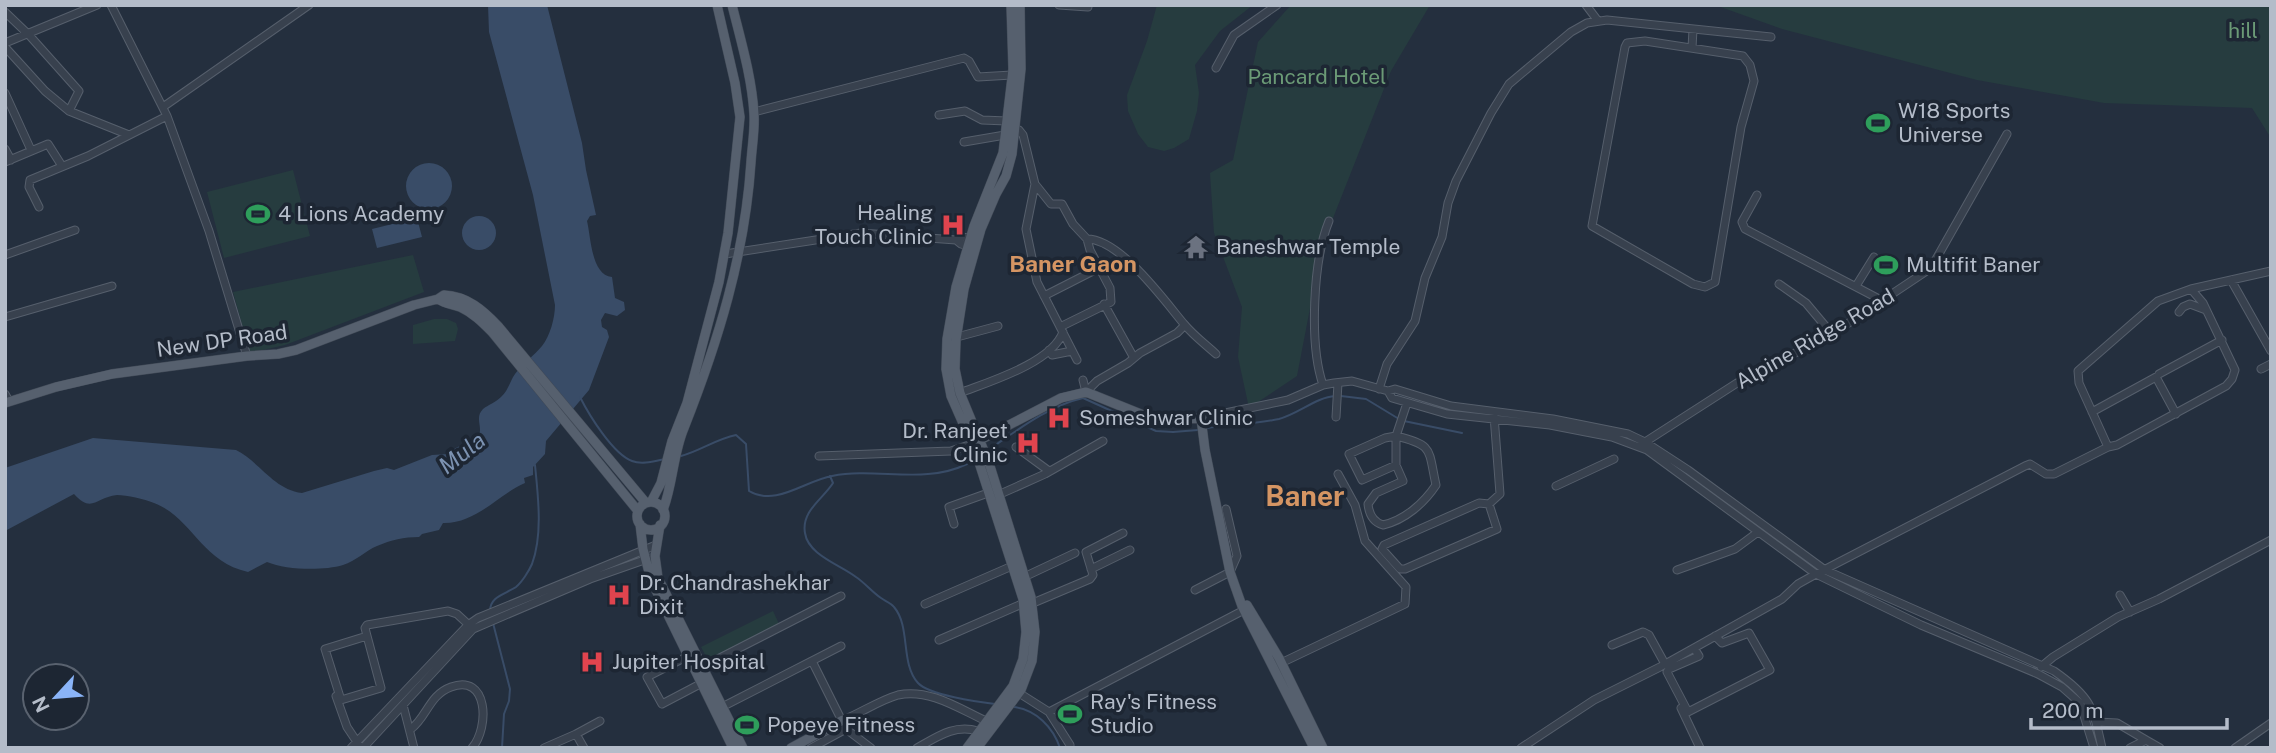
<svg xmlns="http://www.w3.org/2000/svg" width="2276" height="753" font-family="'Public Sans',sans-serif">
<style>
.green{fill:#263c3f}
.water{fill:#394c67}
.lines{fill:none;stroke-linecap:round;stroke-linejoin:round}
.stream{stroke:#394c67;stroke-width:2}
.minor-casing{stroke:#565f6c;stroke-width:9}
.major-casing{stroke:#414a57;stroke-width:10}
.minor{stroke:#38414e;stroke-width:7}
.major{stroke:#56606e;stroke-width:9}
.labels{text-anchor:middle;stroke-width:7;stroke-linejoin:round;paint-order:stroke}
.park-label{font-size:21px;fill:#6b9a76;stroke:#1d2633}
.poi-label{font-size:21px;fill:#b4bcc9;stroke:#1d2633;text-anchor:start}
.street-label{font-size:21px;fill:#b4bcc9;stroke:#1d2633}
.neighbourhood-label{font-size:23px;font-weight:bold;fill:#d59563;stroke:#1d2633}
.water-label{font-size:23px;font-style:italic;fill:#7c92b1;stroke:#1d2633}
.district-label{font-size:28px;font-weight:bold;fill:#d59563;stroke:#1d2633}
</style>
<rect width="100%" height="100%" fill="#242f3e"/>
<path class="green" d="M1157,5H1253L1220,31L1195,65L1199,93L1197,111L1189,139L1174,148L1164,151L1148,147L1138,134L1128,111L1127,95L1147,41Z
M1291,5H1430L1391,71L1322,246L1297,376L1249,408L1238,357L1242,307L1214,233L1210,173L1233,160L1258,42Z
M1715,5H2271V138L2252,108L2104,103L1977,80L1782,29Z
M293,170L310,236L224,258L207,192Z
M413,255L424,292L285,345L250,353L233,292Z
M434,319H447L456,323L458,329L455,341L413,344V325Z
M773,611L780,626L709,662L701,647Z"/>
<path class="water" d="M488,5H547L582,143L586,170L596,215L590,216L587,221C591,237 591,275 612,277L615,298L624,302L625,310L617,316L605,313L601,320L602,327L607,330L609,337L589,390L546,441L545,454L533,467V475L524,478L525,483C499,494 476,524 443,523L439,530L422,534L419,537C404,537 391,540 377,546C365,551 356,561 343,565C323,571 286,570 267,562L248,572C200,561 193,518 154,503C144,499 127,495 117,495C96,497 92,514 74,494L5,531V468L93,438L236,450C260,462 273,489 302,493L374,471L387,468L394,470L432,455L448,454C459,443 468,446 476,439C486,430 473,419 483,409C488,405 496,402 501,397C508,391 510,381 515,374C523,363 534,356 542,346C550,336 555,318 555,305L533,195L489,32Z
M406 186a23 23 0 1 1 46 0a23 23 0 1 1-46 0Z
M462 233a17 17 0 1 1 34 0a17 17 0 1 1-34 0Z
M417,218L422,237L377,248L372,229Z"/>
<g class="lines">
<path class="stream" d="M1341,396L1366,399L1399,419
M580,397C589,415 613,454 632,461C642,465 655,461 665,459
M1404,421L1462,433
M1207,428C1230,425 1255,424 1279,419C1298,414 1317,397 1335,396
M997,444C1023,426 1052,405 1083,398L1156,431L1173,432L1198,430
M681,456C700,451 716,439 736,435L746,444L749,491C776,507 804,481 832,476C877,467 924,485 967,464
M830,476L833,483C823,499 801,511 805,533C808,555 841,565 856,577C865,583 872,592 881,598C885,601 891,603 894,607C911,627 900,663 918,683C929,695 978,702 995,704
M490,611C490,596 506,594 516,587C522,582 529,571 532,564C543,534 538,496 535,465
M493,623L510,689L509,701L504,714L502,748
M1014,707C1036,710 1053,727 1060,748"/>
<g class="minor-casing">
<path id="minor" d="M111,5L167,116L209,231L247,356
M1059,5L1088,7
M1586,5L1598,21
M5,12L29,35L79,91L69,111
M1645,41L1743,56L1750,65L1754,81L1741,127L1715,282L1705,287L1693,284L1592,226L1625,47L1627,43Z
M5,43L97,5
M5,47L45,91L69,111L129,135
M1692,48L1693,29
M1216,68L1234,35L1277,5
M5,93L31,150
M163,107L309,5
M754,112L964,58L969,61L978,77L1012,75
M939,115L965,111L982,120L1007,121
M1010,129L1019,130L1023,135L1035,184L1051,204H1062L1073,224L1087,239L1090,250L1110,288L1111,302L1060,327
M964,142L1005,135
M5,149L11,160
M5,162L48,144L62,166
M1035,184L1026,229L1037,282L1077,360
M1757,195L1742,222L1745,229L1883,301
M39,207L29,187L30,180L88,156L167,116
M1087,239C1120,239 1164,300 1184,324C1193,335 1205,344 1216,354
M972,247L961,244L956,240L962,237L975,239
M725,254L861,233L956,240
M5,255L75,230
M2231,280L2271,351
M1779,284L1806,303L1832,334
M1856,286L1874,257
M2191,289L2271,271
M1044,296L1099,268
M1104,304L1134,358
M2179,312L2183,307L2190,304L2206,310
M5,317L112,286
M957,337L998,326
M1049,350L1052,355L1072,351
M2261,369L2271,364
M2159,374L2222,340
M1083,380L1086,392
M1323,385C1309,344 1313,260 1329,221
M1379,389L1387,364L1415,321L1425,278L1442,237L1448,203L1456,181L1491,113L1509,84L1571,32L1587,23L1607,20L1771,37
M1388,391L1392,398L1447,414L1550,425L1586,432L1612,437L1647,450L1816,574L1921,625L2038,674L2062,687L2080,703L2094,748
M1086,392L1097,381L1128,363L1140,353L1177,333L1185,325
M960,393C988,382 1052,363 1063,332
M5,394L9,401
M2092,412L2156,377L2176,414
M1336,417L1338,383
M1201,418L1288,400L1323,385L1334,383L1352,381L1388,391L1395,389L1451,406L1553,419L1628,434L1645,442L1688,470L1825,570L2054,671C2090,696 2093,706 2102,748
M1396,436C1434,445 1428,449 1436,485C1424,503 1405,520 1383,525C1373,522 1369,514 1368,504L1376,493L1403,481L1396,465L1362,480L1349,454L1385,438Z
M1642,444L1737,383L1832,334L1931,268L2007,134
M1016,447L1049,471
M819,456L951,451L972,444
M1396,465V436L1407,403
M1556,486L1614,459
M998,495L1045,474L1103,441
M1489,504L1497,529L1405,569H1400L1382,549L1384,545L1479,503L1489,504L1500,494L1494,416
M954,524L949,507L988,493
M1091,569L1130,550
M1677,570L1735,549L1758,532
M1024,577L1075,553
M1195,590L1230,572L1237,556L1226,509
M2120,595L2130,612
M1033,603L1090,579L1093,575L1086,552L1123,533
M925,604L1012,566
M367,636L325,649L341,700L381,688L367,636L365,628L367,625L448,611L457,614L470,626
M939,640L1024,603
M1612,645L1643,632L1649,635L1665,664
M1694,648L1699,656L1669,669L1667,672L1688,712L1770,670L1749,633L1722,643L1715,636
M688,656L647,677L662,704L702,683
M812,661L846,729L871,748
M1281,663L1405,604L1406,587L1365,541L1355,505L1338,474
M702,667L841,596
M2041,667L2053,657L2118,617L2159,599L2271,540
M1019,693L1049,712L1244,610
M336,696L347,727L359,745
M403,705L414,748
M722,707L841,646
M1681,708L1700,748
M1049,712L1070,745
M843,720C861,713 880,700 898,695C929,688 960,709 986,721
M2097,722L2117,723L2146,740
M411,729C427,717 429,695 451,687C488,673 490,727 472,748
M576,734L584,748
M351,748L468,625L478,618L656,545
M363,748L473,629L590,579L650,558
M544,748L576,734L600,721
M811,748L846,729
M917,748C937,737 954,724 978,731
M1521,748L1594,700L1660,667L1782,599L1798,584L1816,574L2025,466L2030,464L2046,474H2054L2108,447L2117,445L2226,386L2232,379L2235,370L2203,303L2191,289L2158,301L2078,371L2079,383L2108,447
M2130,748L2146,740L2160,748
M2235,748L2271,723"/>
</g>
<g class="major-casing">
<path id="major" d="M438,299C445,304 452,304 460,307C473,313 482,322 492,332L638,511
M5,403L56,387L112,374L247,356L278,354L296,350L414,305L438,299L444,295C467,296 483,310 498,326L646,503
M980,440L1061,398L1086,392L1153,419L1169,420L1201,418L1205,450L1230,572L1242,606L1314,748
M651,502L661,483L672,441L687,403L719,282L728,233L740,117L735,83L717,5
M637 516a14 14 0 1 1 28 0a14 14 0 1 1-28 0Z
M663,510C673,484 673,454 684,428C718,342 745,255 751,162C752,146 755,130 754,114C752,78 741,41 732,5
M640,524L643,549L651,580L733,748
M660,525L655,556L658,578L743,748
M1247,605L1279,658L1323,748
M791,748L843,720
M967,748L1013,686L1023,659L1026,632L1023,599L976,453L951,396L946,369L947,339L956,287L974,226L1003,153L1013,69L1011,5
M977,748L1021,690L1032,661L1035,632L1031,597L989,463L960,393L955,369L956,340L964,289L981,229L996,194L1006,176L1012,154L1021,69L1020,5"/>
</g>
<use href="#minor" class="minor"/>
<use href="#major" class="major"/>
</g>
<defs>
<g id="stadium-bare" transform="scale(1.89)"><path d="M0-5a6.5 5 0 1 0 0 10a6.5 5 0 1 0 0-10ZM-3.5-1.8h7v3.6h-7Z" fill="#2e9e5b" stroke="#1d2633" stroke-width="2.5" paint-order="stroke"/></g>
<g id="hospital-bare" transform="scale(1.89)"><path d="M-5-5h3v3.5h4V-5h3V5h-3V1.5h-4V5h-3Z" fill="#e0444e" stroke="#1d2633" stroke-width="2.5" paint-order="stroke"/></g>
<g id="temple-bare" transform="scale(1.89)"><path d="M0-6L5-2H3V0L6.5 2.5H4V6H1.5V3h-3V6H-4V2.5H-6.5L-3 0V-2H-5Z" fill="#6b7280" stroke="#1d2633" stroke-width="2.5" paint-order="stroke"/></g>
</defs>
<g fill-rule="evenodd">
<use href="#stadium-bare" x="1878" y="123"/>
<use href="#stadium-bare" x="258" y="214"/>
<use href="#hospital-bare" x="953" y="225"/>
<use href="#temple-bare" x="1196" y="247"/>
<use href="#stadium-bare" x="1886" y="265"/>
<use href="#hospital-bare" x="1059" y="418"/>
<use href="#hospital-bare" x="1028" y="443"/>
<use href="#hospital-bare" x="619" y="595"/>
<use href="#hospital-bare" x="592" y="662"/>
<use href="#stadium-bare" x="1070" y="714"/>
<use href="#stadium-bare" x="747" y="725"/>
</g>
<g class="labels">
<g class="park-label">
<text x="2243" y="38">hill</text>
<text x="1317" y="84">Pancard Hotel</text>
</g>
<g class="poi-label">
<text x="1898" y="118">W18 Sports<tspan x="1898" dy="24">Universe</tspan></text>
<text x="933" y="220" text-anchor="end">Healing<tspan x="933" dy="24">Touch Clinic</tspan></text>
<text x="278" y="221">4 Lions Academy</text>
<text x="1216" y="254">Baneshwar Temple</text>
<text x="1906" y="272">Multifit Baner</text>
<text x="1079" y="425">Someshwar Clinic</text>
<text x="1008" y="438" text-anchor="end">Dr. Ranjeet<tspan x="1008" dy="24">Clinic</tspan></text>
<text x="639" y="590">Dr. Chandrashekhar<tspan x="639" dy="24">Dixit</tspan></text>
<text x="612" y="669">Jupiter Hospital</text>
<text x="1090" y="709">Ray's Fitness<tspan x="1090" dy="24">Studio</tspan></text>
<text x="767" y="732">Popeye Fitness</text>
</g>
<g class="street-label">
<text transform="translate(1815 339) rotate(-30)" y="7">Alpine Ridge Road</text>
<text transform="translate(222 341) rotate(-8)" y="7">New DP Road</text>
</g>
<g class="neighbourhood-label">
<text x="1073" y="272">Baner Gaon</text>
</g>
<g class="water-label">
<text transform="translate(462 453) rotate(-38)" y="8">Mula</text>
</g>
<g class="district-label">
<text x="1305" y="506">Baner</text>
</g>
</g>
<rect width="2276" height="753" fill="none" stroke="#b4bcc9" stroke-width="14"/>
<g transform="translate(56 697) rotate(244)"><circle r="33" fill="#1d2633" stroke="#59626f" stroke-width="2"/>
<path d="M0-5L12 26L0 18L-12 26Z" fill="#8ab4f8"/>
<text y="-10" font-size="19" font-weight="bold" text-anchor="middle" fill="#b4bcc9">N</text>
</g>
<path d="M2031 718v10h196v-10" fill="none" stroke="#b4bcc9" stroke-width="3.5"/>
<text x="2042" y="718" font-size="21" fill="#b4bcc9" stroke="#1d2633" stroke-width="5" paint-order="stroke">200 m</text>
</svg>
